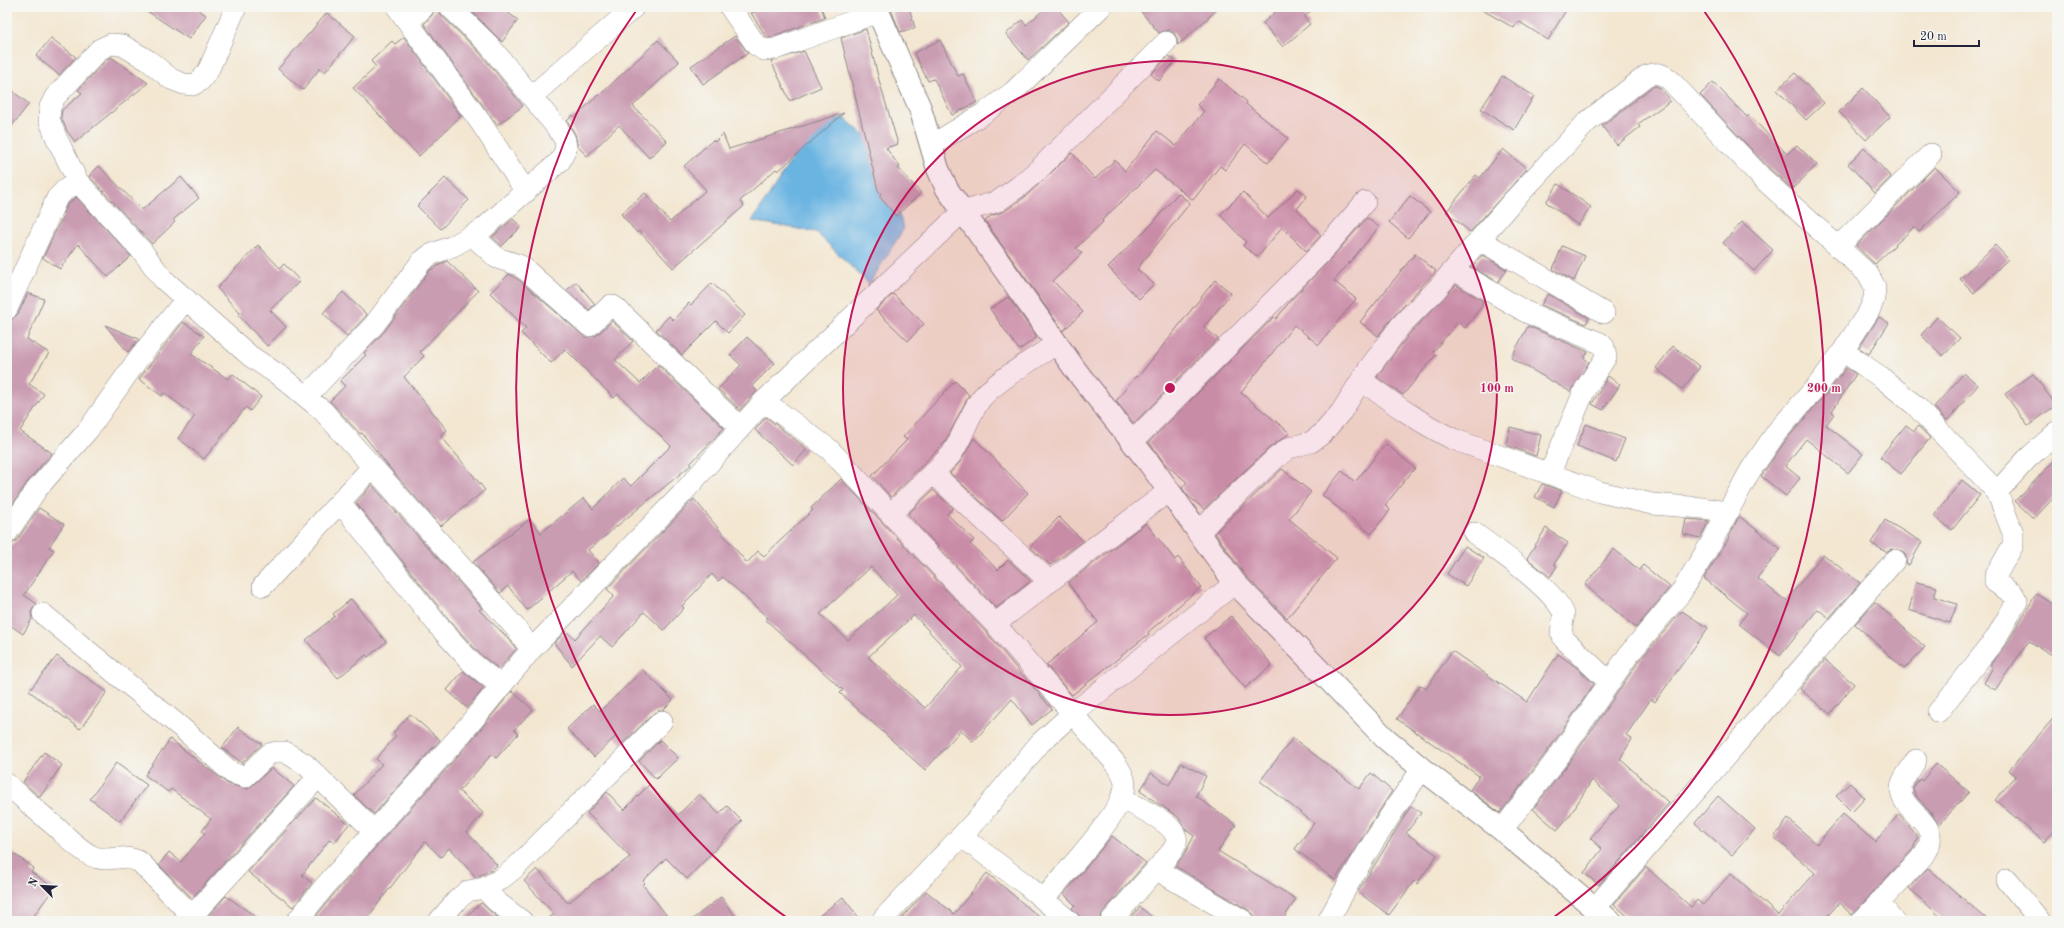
<svg xmlns="http://www.w3.org/2000/svg" width="2064" height="928" font-family="'Old Standard TT',serif">
<style>
.water{fill:#6ab4e2;stroke:#466b8e}
.building{fill:#ca9cb2;fill-rule:evenodd}
.lines{fill:none;stroke-linecap:round;stroke-linejoin:round}
.minor-casing{stroke:#8a8486;stroke-width:22}
.major-casing{stroke:#8a8486;stroke-width:24}
.minor{stroke:#fff;stroke-width:21}
.major{stroke:#fff;stroke-width:22}
.ring{fill:none;stroke:#c2185b;stroke-width:2}
.centre{fill:#c2185b;stroke:#f6f6f2;stroke-width:2}
.ring-label{font-size:12px;text-anchor:middle;font-weight:bold;fill:#c2185b;stroke:#f6f6f2;stroke-width:3;stroke-linejoin:round;paint-order:stroke}
</style>
<rect width="100%" height="100%" fill="#f6f6f2"/>
<filter id="ink" filterUnits="userSpaceOnUse"><feTurbulence type="fractalNoise" baseFrequency=".025" numOctaves="2"/><feDisplacementMap in="SourceGraphic" scale="8" xChannelSelector="R" yChannelSelector="G"/><feConvolveMatrix kernelMatrix="1 2 1 2 8 2 1 2 1" color-interpolation-filters="sRGB"/></filter>
<filter id="wash" filterUnits="userSpaceOnUse"><feTurbulence type="fractalNoise" baseFrequency=".012" numOctaves="4" result="noise"/><feDisplacementMap in="SourceGraphic" scale="16" xChannelSelector="R" yChannelSelector="G"/><feGaussianBlur stdDeviation="0.9" result="paint"/><feColorMatrix in="noise" values="0 0 0 0 0 0 0 0 0 0 0 0 0 0 0 0 0 1.4 0 .05"/><feComposite in="paint" operator="in"/></filter>
<g filter="url(#wash)">
<rect width="100%" height="100%" fill="#f3e7d2"/>
<path class="water" d="M843,117L870,140L904,228L869,284L816,232L752,221L809,133Z"/>
<g id="blocks">
<path class="building" d="M141,7H194L206,15L189,39Z
M436,7H438L442,16L480,53L523,106L497,125L424,24L432,15Z
M467,7H500L518,20L502,42Z
M770,7H821L825,18L767,38L751,13Z
M890,7H909L915,28L900,32Z
M1047,7H1056L1069,22L1028,60L1006,34L1022,20L1026,25Z
M1137,7H1220L1178,45L1177,39L1174,33L1169,30L1159,33Z
M1281,7H1315L1304,17L1310,24L1283,47L1263,23Z
M1477,7H1568L1548,40L1518,21L1514,28Z
M327,13L355,36L325,72L320,68L303,90L278,69Z
M866,29L880,84L898,144L886,148L900,167L898,168L921,193L896,216L879,196L881,194L878,190L841,38Z
M735,36L748,53L703,84L691,66Z
M404,37L461,116L419,156L353,88L376,67L371,61L392,41L395,44Z
M51,38L76,57L59,75L36,56Z
M658,40L679,62L633,106L667,141L649,158L619,125L587,156L578,147L575,134L567,121L573,115L575,117L598,95L599,96Z
M940,40L958,76L963,74L977,102L952,115L934,79L928,81L914,53Z
M804,51L821,87L790,101L771,61Z
M1169,56L1175,61L1159,81L1151,74Z
M111,57L148,83L75,142L67,131L61,117L62,110L82,93L78,90L107,59Z
M1795,73L1824,103L1806,120L1777,90Z
M1502,76L1534,96L1514,130L1481,109Z
M1219,79L1247,102L1246,104L1288,138L1268,163L1245,144L1225,170L1220,166L1193,200L1155,170L1102,220L1103,222L1076,248L1082,253L1053,281L1083,312L1063,331L985,221L991,216L1005,211L1026,196L1072,153L1095,179L1115,160L1125,171L1157,131L1176,146L1204,111L1197,105Z
M1713,82L1747,117L1749,115L1787,154L1797,145L1817,165L1792,189L1769,168L1700,95Z
M1656,86L1660,88L1670,101L1638,124L1640,127L1617,145L1602,126L1652,87Z
M7,87L29,104L7,132Z
M1863,88L1890,117L1866,140L1839,112Z
M844,113L778,171L776,169L740,201L744,206L673,268L639,231L637,233L621,214L645,193L670,222L706,190L684,166L713,140L715,142L723,134L729,149Z
M1864,148L1891,177L1875,193L1848,164Z
M1503,149L1527,169L1470,232L1446,212L1476,175L1480,178Z
M99,166L142,210L181,177L199,198L173,220L175,222L152,244L89,176Z
M1935,167L1960,192L1919,232L1914,227L1875,264L1856,246Z
M445,178L469,200L441,229L417,206Z
M1558,184L1591,207L1578,225L1546,202Z
M1298,189L1307,196L1297,209L1321,235L1306,251L1282,227L1258,257L1243,246L1246,242L1220,215L1243,192L1268,218Z
M1178,193L1190,203L1137,269L1154,284L1139,299L1108,267L1152,224Z
M1410,196L1430,212L1408,238L1389,222Z
M76,197L131,256L108,277L78,244L60,269L43,258L58,226L64,216L63,214L67,205Z
M1367,218L1379,227L1334,281L1356,299L1319,345L1294,325L1241,393L1290,433L1269,448L1204,509L1188,496L1182,488L1187,482L1165,464L1149,442L1274,317L1276,319L1291,300L1328,262Z
M513,219L521,227L502,246L492,237Z
M1742,222L1773,250L1754,271L1723,243Z
M258,245L280,268L284,264L300,281L270,310L286,327L267,346L238,315L240,313L217,288Z
M1995,245L2008,259L1974,293L1960,279Z
M1562,246L1585,256L1574,281L1553,269Z
M1415,254L1436,271L1393,317L1378,336L1360,322Z
M1482,255L1507,270L1498,282L1472,267Z
M447,261L478,291L420,352L424,356L404,377L447,430L441,436L485,490L441,526L388,466L362,433L360,434L330,401L345,386L340,381L366,355L364,353L384,332L430,270Z
M509,274L519,280L586,338L597,335L612,321L633,341L615,360L640,383L658,365L724,428L690,464L691,465L588,550L599,563L581,581L572,571L527,610L508,586L500,593L473,562L530,519L541,533L584,498L593,509L623,478L631,486L671,446L618,394L614,398L565,349L551,363L521,333L526,328L490,293Z
M1215,280L1231,293L1204,327L1218,339L1134,423L1116,401L1136,376L1138,377Z
M576,282L595,304L589,310L567,290Z
M712,283L745,315L728,333L716,321L682,355L656,330L669,316L673,320L689,303L691,305Z
M1456,285L1483,301L1481,304L1483,305L1465,328L1458,322L1433,352L1436,355L1403,395L1377,377L1410,333Z
M343,292L367,315L347,336L323,313Z
M28,293L44,299L27,339L49,353L29,384L44,394L20,431L52,453L28,481L12,505L7,501V325L9,321L18,314Z
M893,294L924,324L908,341L876,310Z
M1548,294L1589,318L1586,324L1541,305Z
M1008,297L1037,337L1019,350L990,309Z
M1879,317L1889,323L1869,354L1859,348Z
M1937,317L1960,338L1943,356L1921,335Z
M183,322L204,336L191,354L228,379L233,374L261,397L250,411L246,407L204,459L178,438L195,416L164,393L162,396L139,379Z
M105,325L139,339L128,352Z
M1528,326L1588,352L1584,358L1589,362L1571,392L1511,358Z
M747,337L775,363L752,386L757,391L740,410L718,389L741,365L730,355Z
M1673,346L1700,367L1682,389L1656,368Z
M1846,368L1856,374L1832,411L1834,414L1826,425L1863,454L1848,473L1806,439L1785,466L1800,478L1786,496L1761,476L1786,440L1831,388Z
M1964,373L1978,385L1948,420L1945,419L1934,407Z
M2033,374L2056,405L2028,426L2005,394Z
M1608,376L1620,385L1603,410L1592,404Z
M955,381L969,395L945,442L891,497L872,476L907,440L903,437Z
M766,417L807,449L793,465L755,430Z
M1586,424L1625,439L1616,462L1577,446Z
M1906,425L1914,431L1918,426L1930,438L1901,474L1880,457Z
M1510,427L1541,435L1536,456L1506,445Z
M974,438L1028,493L1002,521L950,473L961,461Z
M1386,444L1415,468L1385,505L1390,510L1371,534L1322,495L1342,471L1355,482Z
M2057,458V494L2034,519L2015,501Z
M1282,469L1311,492L1289,519L1337,558L1287,618L1245,575L1215,533Z
M841,479L986,632L1023,676H1024L1052,709L1032,725L1012,699L973,742L961,730L925,770L840,693L843,690L766,620L768,618L723,577L718,581L712,574L682,606L684,608L664,630L644,612L612,647L600,636L572,666L554,643L566,631L575,639L614,596L607,589L694,499L747,563L758,551L764,556L813,510L811,508ZM871,567L897,595L848,640L820,614ZM914,615L962,667L925,708L868,657Z
M1962,480L1980,495L1952,530L1934,516Z
M1542,484L1562,491L1554,507L1535,497Z
M372,485L482,608L479,610L510,640L516,649L499,669L480,654L450,621L356,503Z
M933,490L953,508L947,514L974,540L970,544L998,570L1008,560L1031,581L996,608L908,514Z
M39,508L64,524L49,547L54,550L24,595L37,604L34,607L31,612L32,619L23,634L7,623V548L17,540Z
M1739,516L1781,549L1757,578L1786,601L1823,554L1860,583L1829,618L1818,609L1780,656L1739,624L1747,613L1704,578L1726,543Z
M1059,517L1083,541L1050,565L1030,547Z
M1686,519L1709,521L1700,538L1683,534Z
M1885,520L1922,542L1909,565L1906,564V556L1903,551L1891,549L1886,552L1871,543Z
M1146,523L1175,560L1178,557L1201,587L1148,632L1149,634L1072,695L1046,665L1098,622L1068,583Z
M1546,528L1568,543L1554,564L1557,566L1550,577L1527,558Z
M1465,546L1484,558L1466,586L1447,574Z
M1614,549L1639,570L1643,565L1670,587L1636,628L1585,585Z
M1916,582L1937,587L1934,597L1957,604L1950,623L1909,610Z
M2036,594L2057,607V658L2029,641L1995,690L1984,683L1993,667L1990,665L2008,642Z
M351,599L386,642L368,657L366,655L338,678L306,640L335,616L333,614Z
M1875,602L1925,647L1904,669L1855,624Z
M1682,611L1708,628L1655,702L1651,699L1626,735L1632,739L1620,759L1669,803L1599,885L1584,873L1602,849L1590,838L1620,805L1592,780L1570,815L1557,830L1533,809L1569,763L1639,661Z
M1231,616L1272,665L1245,688L1204,638Z
M1452,651L1527,702L1558,654L1576,667L1594,684L1549,749L1500,813L1470,790L1479,776L1397,719L1420,685L1426,689Z
M57,656L107,692L80,729L29,691Z
M1825,660L1854,684L1830,714L1800,689Z
M643,670L673,700L664,709L654,713L622,744L615,737L594,757L567,729L593,704L600,711Z
M463,671L484,688L467,708L447,690Z
M512,691L533,710L514,730L518,734L496,758L492,754L459,791L483,813L467,832L497,865L492,870L476,877L449,848L441,857L425,842L365,921H312L334,894L466,747Z
M410,714L440,740L374,814L354,795L382,764L376,759L396,736L393,733Z
M2057,714V828L2044,842L1995,800L2016,776L2009,770Z
M238,727L262,744L242,763L222,748Z
M1293,738L1359,789L1371,773L1392,791L1335,880L1295,849L1314,823L1260,781Z
M170,739L228,784L248,789L272,768L294,786L192,898L159,865L169,852L181,862L205,833L202,831L211,819L171,789L168,792L145,775Z
M660,740L678,758L656,779L639,761Z
M44,752L62,765L40,797L23,782Z
M116,763L147,785L120,821L90,799Z
M1181,763L1206,776L1196,796L1236,825L1218,851L1296,899L1282,921H1256L1254,915L1250,911L1175,866L1184,855L1194,836L1186,830L1178,817L1140,791L1151,773L1169,785Z
M1936,764L1969,792L1939,825L1932,814L1916,796L1913,788L1919,779L1922,781Z
M1850,783L1865,798L1852,812L1836,796Z
M649,785L678,815L699,794L719,814L727,806L742,821L687,879L666,858L643,881L645,883L643,885L671,921H545L554,914L524,881L537,869L568,903L598,879L599,880L630,857L587,813L607,792L624,810Z
M1718,796L1755,829L1732,855L1695,823Z
M316,798L349,824L334,843L330,839L302,875L312,883L293,907L248,872Z
M1411,806L1421,813L1406,833L1437,855L1417,884L1414,881L1389,915L1358,892Z
M1843,814L1875,842L1899,814L1918,837L1913,849L1852,915L1839,903L1823,921H1633L1614,904L1646,867L1691,907L1697,900L1703,905L1731,873L1778,915L1815,873L1774,837L1788,819L1817,844Z
M1112,836L1146,863L1102,913L1099,921H1081L1080,917L1072,908L1075,905L1064,894Z
M7,849L34,868L31,872L54,888L30,921H7Z
M1928,868L1989,921H1945L1909,888Z
M987,873L1044,921H899L926,891L954,914Z
M226,896L262,921H209L208,916Z
M721,897L739,921H690Z
M843,897L861,921H813Z
M481,903L490,911L502,921H461Z
M1140,907L1157,921H1127Z"/>
</g>
</g>
<g filter="url(#ink)">
<use href="#blocks" fill-opacity="0" stroke="#8a8486" stroke-width="1"/>
<g class="lines">
<g class="minor-casing">
<path id="minor" d="M236,7L208,71L200,81L193,85L184,84L171,79L149,61L122,45L111,44L100,49L55,97L50,107L49,119L56,137L78,182L142,251L163,279L250,356L283,378L323,411L520,633L531,650
M397,7L481,123L526,192
M730,7L756,45L764,50L775,49L878,12
M408,22L424,7
M532,96L634,7
M932,145L983,114L1013,92L1101,7
M472,235L497,258L519,265L527,271L589,326L611,305L616,308L740,427
M1480,240L1604,313
M1838,247L1931,154
M1454,270L1526,312L1600,343L1604,347L1606,357L1585,389L1550,473
M7,309L57,198L65,190L78,182
M1843,351L1882,378L1916,406L1997,492L2013,533V545L1995,577V582L2013,594L2017,601L1996,638L1938,712
M1361,380C1391,402 1420,423 1453,439L1600,492L1652,504L1703,508L1727,512
M306,397L374,325L421,262L430,255L453,246L483,229L560,161L566,149L565,140L558,129L489,45L450,7
M764,401L829,449L995,624L1117,765C1122,773 1127,781 1124,791C1117,818 1063,875 1044,899
M1132,442L1320,254L1365,202
M934,474L1050,582
M1997,492L2027,459L2057,432
M340,502L441,629L472,663L501,686
M891,514L951,455C963,437 968,417 980,400C992,383 1037,357 1056,344
M7,533L37,489L88,430L138,359L186,299
M1474,533C1497,550 1554,589 1564,614L1561,632L1564,639L1609,682
M1198,534L1219,511L1277,457L1289,448L1311,442L1322,434L1341,412L1369,368L1401,325L1436,290L1510,204L1587,122L1646,76C1656,72 1660,73 1669,79L1761,177L1868,274L1875,287L1874,299L1869,311L1843,351L1822,380L1776,433L1750,471L1711,543L1680,594L1629,654L1559,756L1502,830
M263,586L372,467
M43,614L183,729L232,773L245,777L269,754L277,752H285L305,764L374,831
M995,624L1101,542L1169,491
M7,784C23,798 39,813 56,827C67,837 78,849 92,856C108,864 121,852 140,862L197,921
M961,836L1025,884L1069,921
M1157,870L1244,921
M2007,880L2040,921
M484,888L497,902L522,921
M1879,902L1894,921
M1594,909L1895,560
M192,916L318,777
M297,921L325,886L457,739L531,650L681,495L764,401L962,212L998,201L1018,187L1039,169L1166,42
M439,921L458,899L468,891L484,888L501,879L516,867L662,721
M884,921L883,919L980,816L1040,743L1072,714L1235,583
M1111,921L1168,856C1173,850 1178,844 1176,837C1172,821 1135,806 1121,798
M1328,921C1356,868 1387,818 1422,769
M1862,921L1923,856C1925,852 1929,847 1930,842C1934,820 1900,810 1901,788C1901,780 1912,768 1916,760"/>
</g>
<g class="major-casing">
<path id="major" d="M876,7L920,108L938,169L947,189L1077,372L1149,463L1235,583L1385,738L1422,769L1502,830L1610,921"/>
</g>
<use href="#minor" class="minor"/>
<use href="#major" class="major"/>
</g>
</g>
<circle cx="1170" cy="388" r="327" fill="#c2185b" fill-opacity=".12"/>
<g class="ring">
<circle cx="1170" cy="388" r="327"/>
<path d="M790 920A654 654 0 0 1 638 8M1702 8A654 654 0 0 1 1550 920"/>
</g>
<circle cx="1170" cy="388" r="6" class="centre"/>
<g class="ring-label">
<text x="1497" y="392">100 m</text>
<text x="1824" y="392">200 m</text>
</g>
<rect width="2064" height="928" fill="none" stroke="#f6f6f2" stroke-width="24"/>
<g transform="translate(42 886) rotate(294)" stroke="#f6f6f2" stroke-width="3" paint-order="stroke">
<path d="M0-3L7 15L0 10L-7 15Z" fill="#22223b"/>
<text y="-6" font-size="11" font-weight="bold" text-anchor="middle" fill="#22223b">N</text>
</g>
<path d="M1914 40v6h65v-6" fill="none" stroke="#22223b" stroke-width="2"/>
<text x="1920" y="40" font-size="12" fill="#22223b" stroke="#f6f6f2" stroke-width="3" paint-order="stroke">20 m</text>
</svg>
